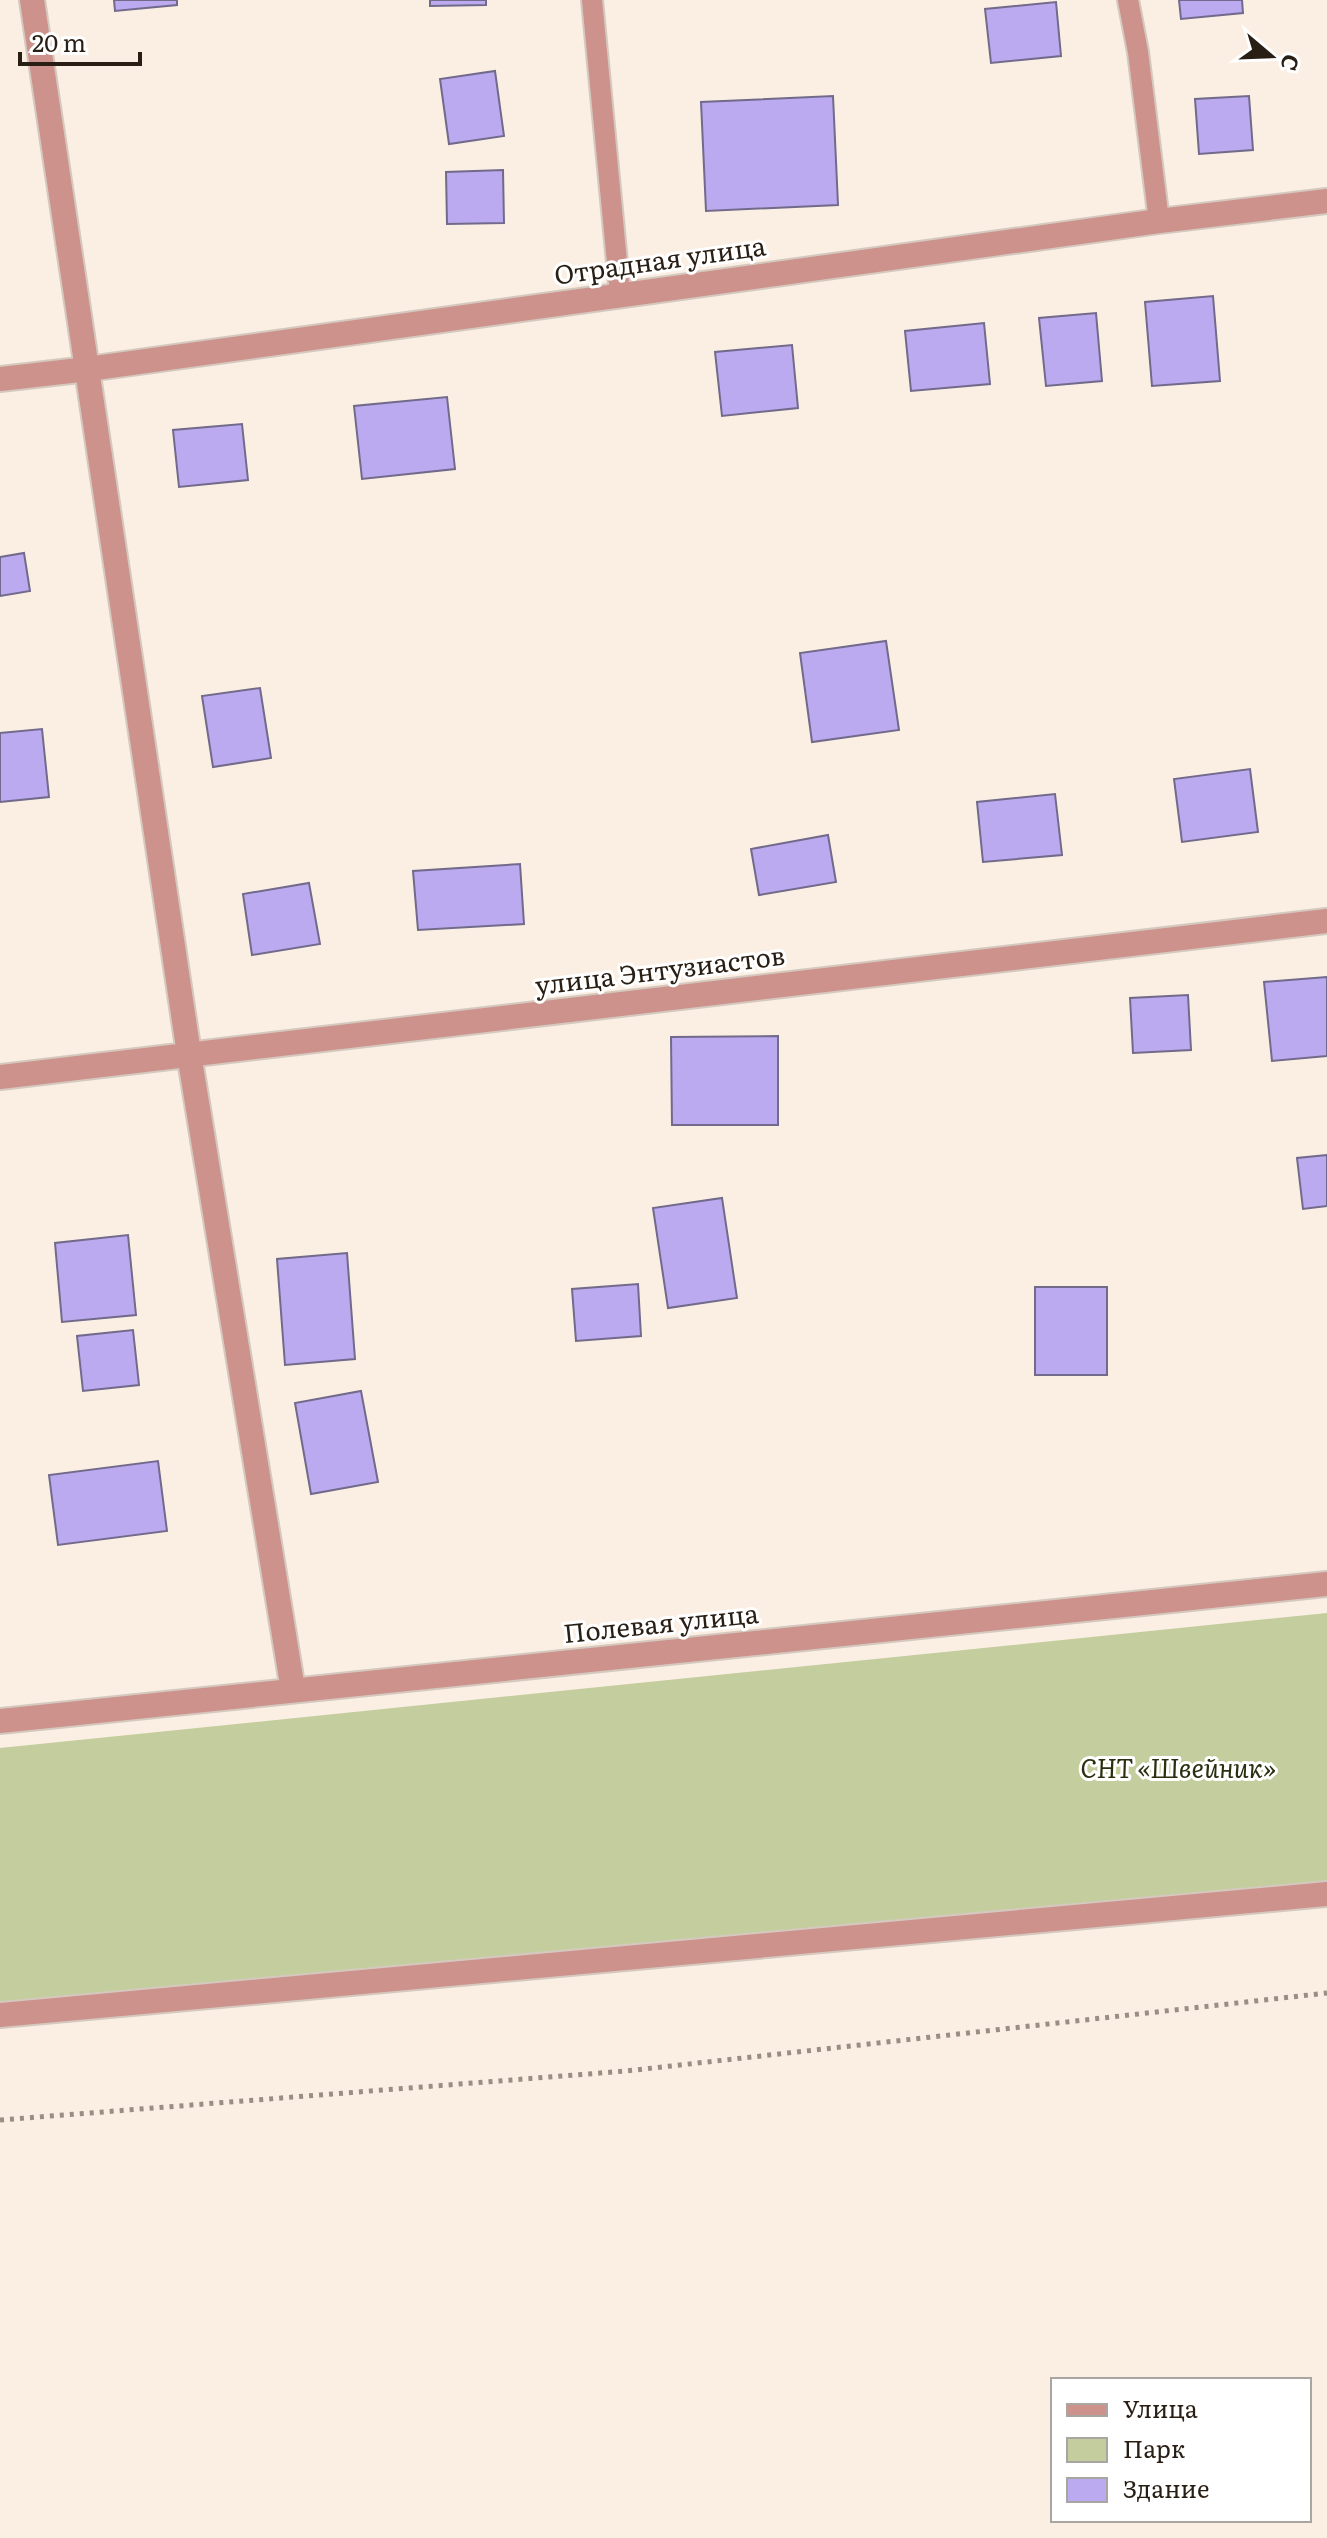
<svg xmlns="http://www.w3.org/2000/svg" width="1327" height="2538" font-family="Literata,serif">
<style>
.green{fill:#c4cd9d}
.building{fill:#bbaaef;stroke:#716a8a;stroke-width:2}
.lines{fill:none;stroke-linecap:round;stroke-linejoin:round}
.lane-casing{stroke:#d5c9bf;stroke-width:24}
.street-casing{stroke:#d5c9bf;stroke-width:28}
.path{stroke:#9a8e84;stroke-width:5;stroke-dasharray:4 6;stroke-linecap:butt}
.lane{stroke:#cc928b;stroke-width:20}
.street{stroke:#cc928b;stroke-width:24}
.labels{text-anchor:middle;stroke-width:6;stroke-linejoin:round;paint-order:stroke}
.street-label{font-size:26px;fill:#291e14;stroke:#fff}
.park-label{font-size:26px;font-style:italic;fill:#2b2f0f;stroke:#fff}
</style>
<rect width="100%" height="100%" fill="#fbefe4"/>
<path class="green" d="M1327,1613V1898L0,2006V1748Z"/>
<path class="building" d="M114,0H177V5L115,11Z
M430,0H486V5L430,6Z
M1179,0H1242L1243,13L1181,19Z
M1056,2L1061,56L991,63L985,9Z
M495,71L504,136L449,144L440,79Z
M833,96L838,205L706,211L701,102Z
M1249,96L1253,150L1199,154L1195,99Z
M503,170L504,223L447,224L446,172Z
M1213,296L1220,381L1152,386L1145,302Z
M1096,313L1102,381L1046,386L1039,318Z
M984,323L990,384L911,391L905,331Z
M792,345L798,408L722,416L715,352Z
M447,397L455,469L362,479L354,406Z
M242,424L248,480L179,487L173,430Z
M24,553L30,591L0,596V557Z
M886,641L899,730L812,742L800,653Z
M260,688L271,758L213,767L202,696Z
M42,729L49,797L0,802V733Z
M1250,769L1258,832L1182,842L1174,779Z
M1055,794L1062,855L983,862L977,802Z
M828,835L836,882L759,895L751,849Z
M520,864L524,924L418,930L413,871Z
M309,883L320,944L252,955L243,894Z
M1327,977V1056L1272,1061L1264,982Z
M1188,995L1191,1050L1133,1053L1130,998Z
M778,1036V1125H672L671,1037Z
M1327,1155V1206L1303,1209L1297,1158Z
M722,1198L737,1298L668,1308L653,1208Z
M128,1235L136,1315L62,1322L55,1243Z
M347,1253L355,1359L285,1365L277,1259Z
M638,1284L641,1336L576,1341L572,1289Z
M1035,1287H1107V1375H1035Z
M133,1330L139,1385L83,1391L77,1336Z
M361,1391L378,1482L311,1494L295,1403Z
M158,1461L167,1531L58,1545L49,1475Z"/>
<g class="lines">
<g class="lane-casing">
<path id="lane" d="M592,0L620,294
M1128,0L1138,52L1159,221"/>
</g>
<g class="street-casing">
<path id="street" d="M32,0L189,1054L293,1690
M0,379L88,369L1159,221L1327,201
M0,1077L1327,921
M0,1721L1327,1584
M0,2015L1327,1894"/>
</g>
<path class="path" d="M0,2120L626,2071L1327,1993"/>
<use href="#lane" class="lane"/>
<use href="#street" class="street"/>
</g>
<g class="labels">
<g class="street-label">
<text transform="translate(660 261) rotate(-8)" y="9">Отрадная улица</text>
<text transform="translate(660 971) rotate(-7)" y="9">улица Энтузиастов</text>
<text transform="translate(661 1624) rotate(-6)" y="9">Полевая улица</text>
</g>
<g class="park-label">
<text x="1178" y="1778">СНТ «Швейник»</text>
</g>
</g>
<rect x="1051" y="2378" width="260" height="144" fill="#ffffff" stroke="#a9a5a1" stroke-width="2"/>
<rect x="1067" y="2404" width="40" height="12" fill="#cc928b" stroke="#a9a5a1" stroke-width="2"/>
<text x="1123" y="2418" font-size="24" fill="#291e14">Улица</text>
<rect x="1067" y="2438" width="40" height="24" fill="#c4cd9d" stroke="#a9a5a1" stroke-width="2"/>
<text x="1123" y="2458" font-size="24" fill="#291e14">Парк</text>
<rect x="1067" y="2478" width="40" height="24" fill="#bbaaef" stroke="#a9a5a1" stroke-width="2"/>
<text x="1123" y="2498" font-size="24" fill="#291e14">Здание</text>
<g transform="translate(1271 56) rotate(109)" stroke="#ffffff" stroke-width="6" paint-order="stroke">
<path d="M0-6L14 30L0 20L-14 30Z" fill="#291e14"/>
<text y="-12" font-size="22" font-weight="bold" text-anchor="middle" fill="#291e14">С</text>
</g>
<path d="M20 52v12h120v-12" fill="none" stroke="#291e14" stroke-width="4"/>
<text x="32" y="52" font-size="24" fill="#291e14" stroke="#ffffff" stroke-width="6" paint-order="stroke">20 m</text>
</svg>
